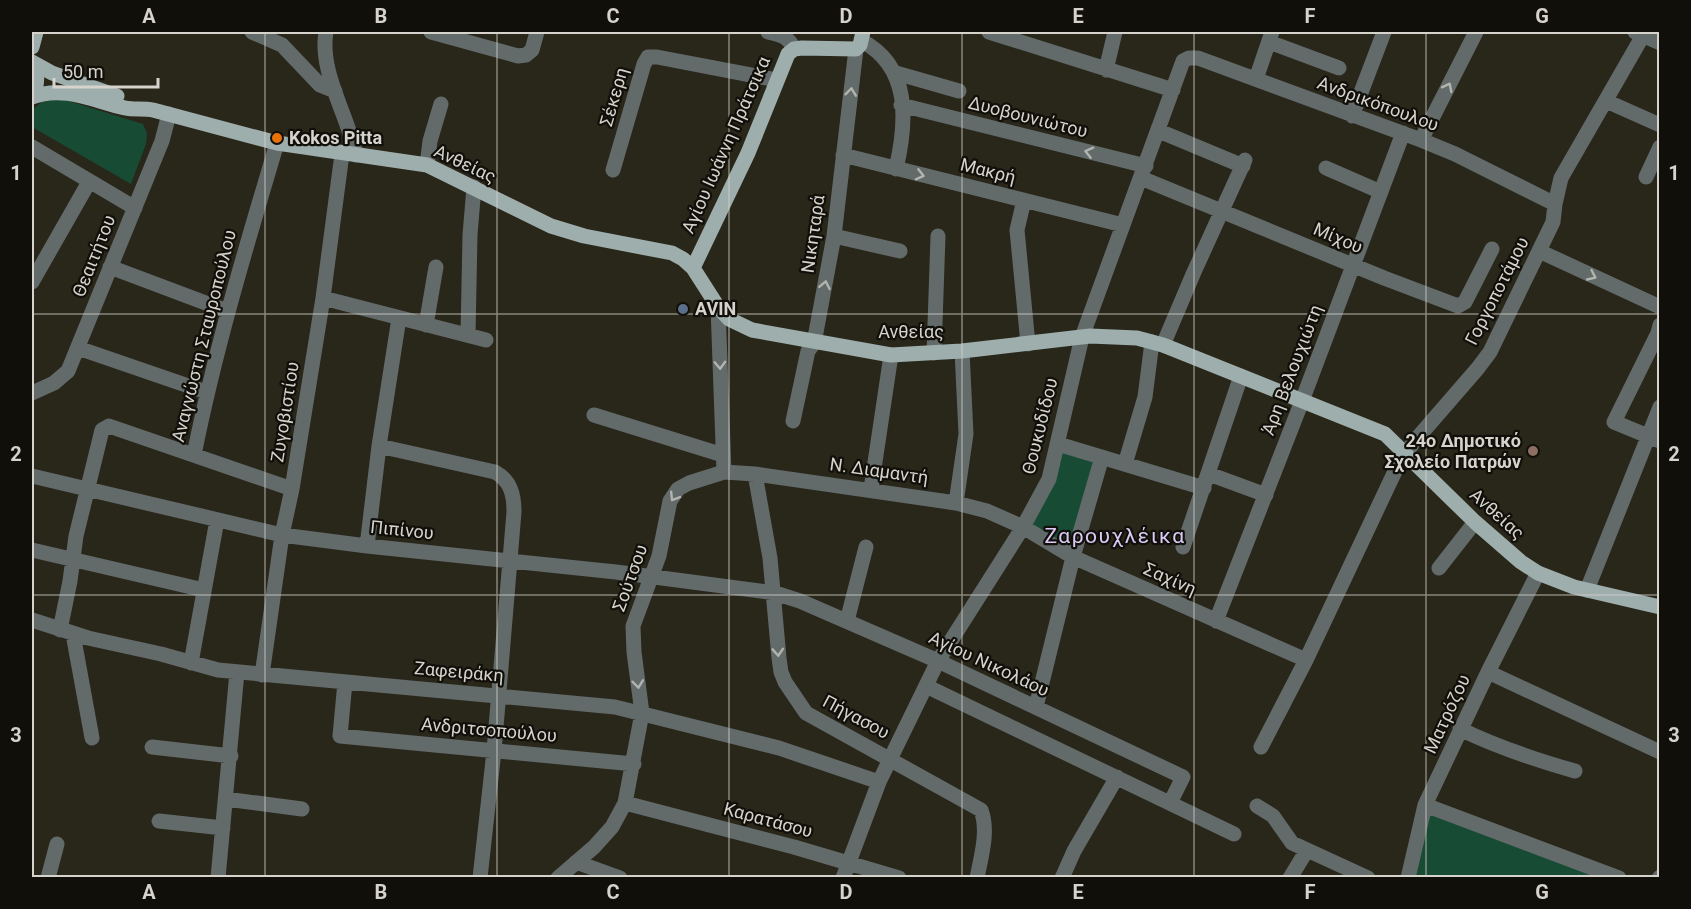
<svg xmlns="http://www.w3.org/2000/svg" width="1691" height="909" font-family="Roboto,sans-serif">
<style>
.green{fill:#174b34}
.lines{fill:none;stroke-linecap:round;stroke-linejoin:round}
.minor{stroke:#626a6a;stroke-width:15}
.major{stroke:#9daead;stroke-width:15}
.oneway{stroke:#b2b4ae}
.grid{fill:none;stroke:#d5d3cb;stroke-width:1.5;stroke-opacity:0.55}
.food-dot{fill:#e8710a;stroke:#110f0a;stroke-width:2}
.service-dot{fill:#5c6f8a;stroke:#110f0a;stroke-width:2}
.education-dot{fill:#8d6e63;stroke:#110f0a;stroke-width:2}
.labels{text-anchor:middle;stroke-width:4.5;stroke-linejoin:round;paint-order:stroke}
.street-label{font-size:18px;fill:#d5d3cb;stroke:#110f0a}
.poi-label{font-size:18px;font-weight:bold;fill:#d5d3cb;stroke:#110f0a;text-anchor:start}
.quarter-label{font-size:21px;letter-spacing:1.5px;fill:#dacbf5;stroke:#110f0a}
.neatline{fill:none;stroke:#d5d3cb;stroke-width:2}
.grid-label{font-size:20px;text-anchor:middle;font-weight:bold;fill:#d5d3cb}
</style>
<rect width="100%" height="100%" fill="#29261a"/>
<path class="green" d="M62,99L143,124L147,133L146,144L131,184L32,127V110L42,102Z
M1058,444L1102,457L1073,557L1023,527Z
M1434,813L1603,878H1413L1428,815Z"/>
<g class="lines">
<path class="minor" d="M252,32L282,45L320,85L335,91
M326,32C319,72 348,115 356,155
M431,32L518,56L526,55L532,50L537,32
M768,32C781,35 788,36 794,49
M989,32L1173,90
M1635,32L1660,43
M862,41C911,67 907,122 896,169
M1269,42L1339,68
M1106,70L1115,32
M896,73L959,91
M1256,79L1272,32
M1606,101L1660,125
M901,105L1146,166
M1352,116L1384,32
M1159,131L1243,166
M1421,140L1476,32
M32,147L135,208
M843,155L1123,225
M427,165L430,141L441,104
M1326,168L1381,192
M613,170L644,64L648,57H657L777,80
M1646,177L1660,147
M1141,178L1384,278L1458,306L1465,302L1492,249
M1024,200L1017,230L1028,344
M834,236L900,251
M1539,251L1660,307
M110,267L227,311
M32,282L89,182
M323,298L486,340
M718,307L724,472
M426,325L436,267
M1660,325L1658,333L1614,422L1660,441
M468,335L470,235L474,187
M1163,345L1194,272L1245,160
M78,348L206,392
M934,353L938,236
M32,393L54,383L68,371L162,141L169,114
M594,415L723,455
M793,421L808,351L814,343L834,236L856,49
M1058,444L1204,488
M379,446L495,472C511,481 514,495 514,512L494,751L480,878
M194,455C215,350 246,247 277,143
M1125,464L1145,397L1152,342
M755,474L770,558L779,658L781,672L785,682L806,713L981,810C989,831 981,857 977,878
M1209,474L1266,495
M32,476L282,535L367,546L616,572L775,593L800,601L938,661L1183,777L1170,803
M871,489L891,355
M956,503L966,434L962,351
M367,546L379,446L399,318
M1183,547L1241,376
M32,550L204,590
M1439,568L1475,522
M1587,590L1660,407
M32,620L88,638L161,654L218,670L615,707L779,748L879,782
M847,621L866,547
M1216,621L1302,401L1403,133
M60,630L70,581L76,536L102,430L109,426L292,489
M73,634L92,738
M191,663L217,520
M1488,672L1660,752
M262,675L282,535L292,489L323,298L342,154
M345,682L340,736L634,764
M926,686L1234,834
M1036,707L1073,557L1102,457
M1460,729C1497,747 1536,760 1575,771
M152,747L231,756
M1261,747L1306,660L1397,467L1413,443L1478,368L1490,352L1553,222L1555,204L1561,178L1645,32
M226,799L302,809
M625,803L794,847L899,878
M1425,805L1619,878
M1257,806L1273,816L1292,843L1368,878
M159,821L223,828
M576,862L620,878
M48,878L57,844
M218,878L237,672
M558,878L594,847L612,827L625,803L642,713L634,652L633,626L659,556L670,501L678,489L689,483L724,472L755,474L956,503L987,511L1023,527L1073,557L1306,660
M843,878L879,782L938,661L1023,527L1049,479L1082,337L1183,61L1189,58H1198L1421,140L1455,154L1555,204
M1062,878L1074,851L1117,777
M1290,878L1307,850
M1408,878L1425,805L1488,672L1538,573
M1659,878L1660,877"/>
<path class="major" d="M32,47L36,32
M32,62L52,73L117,96
M32,62C38,73 39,83 32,95
M32,97C64,85 94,101 125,108C134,110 144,108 153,110L277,143L427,165L551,226L584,236L672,253L683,259L693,268L718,307L729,319L752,330L891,355L962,351L1090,336L1137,338L1163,345L1385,434L1475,522L1521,562L1538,573L1574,587L1660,607
M693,268L748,153L788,54L794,49L802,48L856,49L860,45L863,32"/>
</g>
<defs><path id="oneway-chevron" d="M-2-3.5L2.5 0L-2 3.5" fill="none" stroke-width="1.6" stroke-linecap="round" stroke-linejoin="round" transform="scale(1.5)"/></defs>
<g class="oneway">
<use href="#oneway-chevron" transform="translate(1448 87) rotate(-63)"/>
<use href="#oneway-chevron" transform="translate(851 92) rotate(-83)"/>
<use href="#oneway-chevron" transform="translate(1089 152) rotate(-166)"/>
<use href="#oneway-chevron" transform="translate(920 175) rotate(14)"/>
<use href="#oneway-chevron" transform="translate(1592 276) rotate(25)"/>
<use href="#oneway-chevron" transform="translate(825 285) rotate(-79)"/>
<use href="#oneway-chevron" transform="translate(720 365) rotate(88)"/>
<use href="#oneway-chevron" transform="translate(674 497) rotate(122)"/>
<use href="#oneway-chevron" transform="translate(778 652) rotate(86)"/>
<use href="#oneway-chevron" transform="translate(638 684) rotate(83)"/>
</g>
<path class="grid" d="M265,32V878M497,32V878M729,32V878M962,32V878M1194,32V878M1426,32V878M32,314H1660M32,595H1660"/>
<circle class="food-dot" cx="277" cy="138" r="6"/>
<circle class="service-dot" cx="683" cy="309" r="6"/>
<circle class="education-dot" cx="1533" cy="451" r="6"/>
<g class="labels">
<g class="street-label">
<text transform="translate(614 97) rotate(-74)" y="6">Σέκερη</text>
<text transform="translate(1378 104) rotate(20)" y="6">Ανδρικόπουλου</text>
<text transform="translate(1028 117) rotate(14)" y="6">Δυοβουνιώτου</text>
<text transform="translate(726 145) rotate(-66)" y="6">Αγίου Ιωάννη Πράτσικα</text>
<text transform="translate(465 164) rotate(25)" y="6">Ανθείας</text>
<text transform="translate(988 171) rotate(14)" y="6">Μακρή</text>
<text transform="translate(813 234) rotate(-82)" y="6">Νικηταρά</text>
<text transform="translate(1338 238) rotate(23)" y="6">Μίχου</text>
<text transform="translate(94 256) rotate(-68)" y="6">Θεαιτήτου</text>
<text transform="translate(1497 291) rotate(-63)" y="6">Γοργοποτάμου</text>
<text x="911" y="338">Ανθείας</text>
<text transform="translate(204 336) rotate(-76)" y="6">Αναγνώστη Σταυροπούλου</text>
<text transform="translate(1292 370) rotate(-69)" y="6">Άρη Βελουχιώτη</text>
<text transform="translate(285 412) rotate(-81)" y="6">Ζυγοβιστίου</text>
<text transform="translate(1040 426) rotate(-76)" y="6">Θουκυδίδου</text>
<text transform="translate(879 471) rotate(8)" y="6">Ν. Διαμαντή</text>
<text transform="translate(1497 514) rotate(42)" y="6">Ανθείας</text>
<text transform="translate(402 530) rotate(6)" y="6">Πιπίνου</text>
<text transform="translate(630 578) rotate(-70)" y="6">Σούτσου</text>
<text transform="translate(1170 579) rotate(24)" y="6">Σαχίνη</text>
<text transform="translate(989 664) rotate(25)" y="6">Αγίου Νικολάου</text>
<text transform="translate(459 672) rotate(5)" y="6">Ζαφειράκη</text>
<text transform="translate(1447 714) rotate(-65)" y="6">Ματρόζου</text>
<text transform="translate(856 717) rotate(28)" y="6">Πήγασου</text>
<text transform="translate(489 730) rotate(5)" y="6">Ανδριτσοπούλου</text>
<text transform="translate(768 820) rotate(15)" y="6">Καρατάσου</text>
</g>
<g class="poi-label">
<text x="289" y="144">Kokos Pitta</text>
<text x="695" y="315">AVIN</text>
<text x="1521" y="447" text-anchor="end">24ο Δημοτικό<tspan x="1521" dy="21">Σχολείο Πατρών</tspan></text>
</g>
<g class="quarter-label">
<text x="1115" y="543">Ζαρουχλέικα</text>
</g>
</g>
<rect width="1691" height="909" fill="none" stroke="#110f0a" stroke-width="66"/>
<path d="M54 78v9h104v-9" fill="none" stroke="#d5d3cb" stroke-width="3"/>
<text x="63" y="78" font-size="18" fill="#d5d3cb" stroke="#110f0a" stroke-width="4.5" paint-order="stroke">50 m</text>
<rect x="33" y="33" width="1625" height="843" class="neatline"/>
<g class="grid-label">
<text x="149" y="23">A</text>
<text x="381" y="23">B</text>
<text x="613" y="23">C</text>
<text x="846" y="23">D</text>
<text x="1078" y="23">E</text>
<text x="1310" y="23">F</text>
<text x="1542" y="23">G</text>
<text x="16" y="180">1</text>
<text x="1674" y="180">1</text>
<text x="16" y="461">2</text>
<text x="1674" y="461">2</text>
<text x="16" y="742">3</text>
<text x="1674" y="742">3</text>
<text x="149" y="899">A</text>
<text x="381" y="899">B</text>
<text x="613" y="899">C</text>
<text x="846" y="899">D</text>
<text x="1078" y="899">E</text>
<text x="1310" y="899">F</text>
<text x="1542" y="899">G</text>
</g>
</svg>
